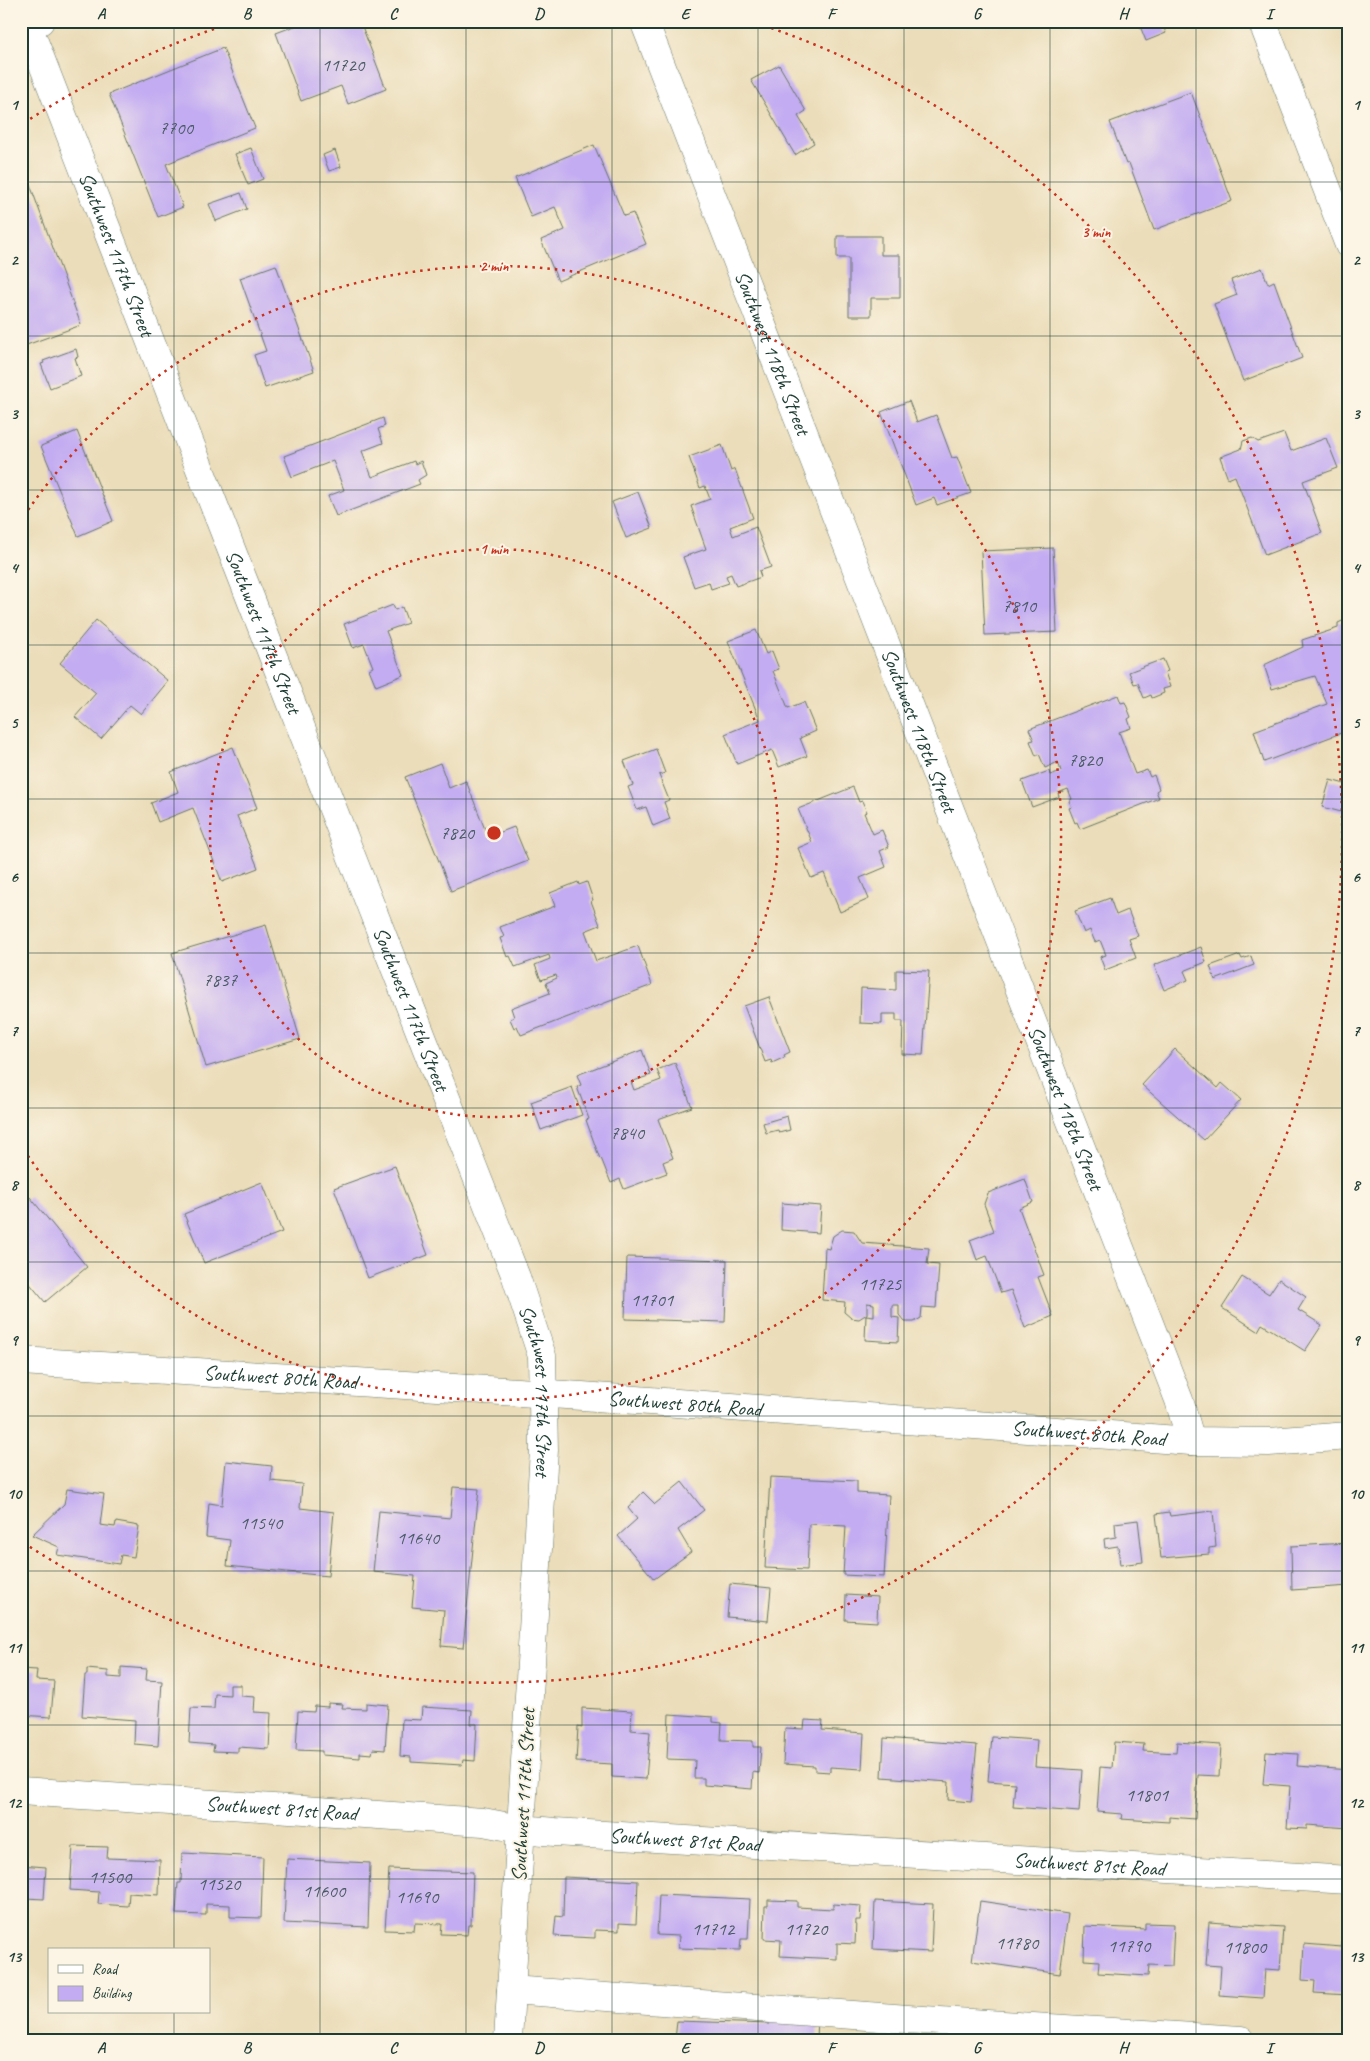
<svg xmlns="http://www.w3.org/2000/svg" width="1370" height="2061" font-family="Caveat,sans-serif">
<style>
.building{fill:#c3acf2}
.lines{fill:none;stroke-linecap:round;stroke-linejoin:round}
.street-casing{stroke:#667563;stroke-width:29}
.secondary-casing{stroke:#667563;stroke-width:29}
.street{stroke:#fff;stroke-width:28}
.secondary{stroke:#fff;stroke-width:28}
.grid{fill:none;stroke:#1f3d34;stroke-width:1;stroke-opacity:0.55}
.ring{fill:none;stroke:#c8321e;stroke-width:2.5;stroke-dasharray:2.5 5}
.labels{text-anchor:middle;stroke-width:4;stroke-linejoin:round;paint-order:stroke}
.number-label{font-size:19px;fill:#485964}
.street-label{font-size:21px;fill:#1f3d34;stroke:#fcf5e5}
.centre{fill:#c8321e;stroke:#fcf5e5;stroke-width:2.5}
.ring-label{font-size:15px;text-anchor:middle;font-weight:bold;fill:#c8321e;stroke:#fcf5e5;stroke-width:4;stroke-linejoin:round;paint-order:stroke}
.neatline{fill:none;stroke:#1f3d34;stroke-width:2}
.grid-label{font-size:16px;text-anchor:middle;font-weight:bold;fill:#1f3d34}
</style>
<rect width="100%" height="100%" fill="#fcf5e5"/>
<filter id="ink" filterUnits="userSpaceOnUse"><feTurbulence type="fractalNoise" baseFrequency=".02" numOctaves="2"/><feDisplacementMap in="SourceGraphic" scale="10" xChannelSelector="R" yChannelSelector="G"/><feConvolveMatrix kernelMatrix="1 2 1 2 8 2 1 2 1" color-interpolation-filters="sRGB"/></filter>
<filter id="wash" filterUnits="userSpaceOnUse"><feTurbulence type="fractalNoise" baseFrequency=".0096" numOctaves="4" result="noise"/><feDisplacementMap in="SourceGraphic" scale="20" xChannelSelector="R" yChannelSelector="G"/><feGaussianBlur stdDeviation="1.12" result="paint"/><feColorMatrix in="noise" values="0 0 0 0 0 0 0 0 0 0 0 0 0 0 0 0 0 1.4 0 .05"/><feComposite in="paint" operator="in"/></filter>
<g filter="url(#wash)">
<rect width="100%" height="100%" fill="#ebddb9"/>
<g id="blocks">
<path class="building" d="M308,21H360L386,89L348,104L341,86L301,101L276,33Z
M1138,21H1161L1166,33L1146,41Z
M223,48L255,128L166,164L183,207L158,217L109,94Z
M779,65L806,111L798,116L814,143L795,155L751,80Z
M1191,92L1232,201L1154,230L1129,163L1126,164L1110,122Z
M594,145L624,216L633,213L646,244L558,281L541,240L565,230L555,207L531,217L515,178Z
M251,148L263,179L248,185L235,154Z
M335,150L341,167L329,171L323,155Z
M28,179L81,325L21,347V181Z
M241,193L247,209L216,221L209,204Z
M837,236H881V255H900V298H871V316H849V258H837Z
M276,265L314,371L265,388L254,355L266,351L240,278Z
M1262,268L1268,284L1274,281L1302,358L1243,381L1214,304L1237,295L1231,280Z
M76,349L78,357L75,358L81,376L50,388L41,364L44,363L43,361Z
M909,401L917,422L936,415L952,458L957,457L971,493L937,505L934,498L916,505L881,412Z
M383,418L385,426L378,429L383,443L362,451L372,477L414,461L415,464L421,461L426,475L418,480L420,484L336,516L328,496L344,490L333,461L292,477L284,456Z
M77,431L113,521L78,536L41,446Z
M1284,433L1291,451L1326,438L1338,468L1303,481L1322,533L1265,555L1235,476L1228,479L1220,457L1241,449L1243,441L1252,438L1258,442Z
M722,445L731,471L735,469L753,518L730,527L733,536L756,527L771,567L759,571L761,577L736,586L731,574L726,576L729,583L711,589L709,582L694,587L683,557L706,549L691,506L710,499L705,486L700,488L689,457Z
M638,492L652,528L626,538L612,502Z
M1053,548L1057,632L985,635L981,551Z
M393,605L395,610L402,607L408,623L386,631L403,675L376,686L369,669L373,667L364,644L353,648L344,624Z
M1349,618V730L1264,762L1254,731L1327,704L1315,676L1272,689L1264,665L1303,647L1302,640L1338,628V623Z
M96,620L168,681L141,714L130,705L101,739L75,717L96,693L60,663Z
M756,630L766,654L772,651L779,669L773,671L788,708L804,702L816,731L800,738L807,756L779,767L772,750L737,764L725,734L760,720L728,641Z
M1163,659L1168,671L1165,672L1170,687L1163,689L1164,693L1152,698L1151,695L1144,698L1138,683L1134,684L1129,672Z
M1118,695L1121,703L1125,702L1131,717L1128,719L1131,728L1119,732L1135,774L1147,770L1150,777L1154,775L1159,789L1156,791L1159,798L1080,829L1077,822L1075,823L1069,808L1072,807L1069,801L1072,799L1068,789L1058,793L1059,797L1032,807L1022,781L1049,771L1050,775L1061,771L1058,762L1045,768L1039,754L1036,756L1030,741L1034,740L1029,729Z
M233,747L257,808L237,816L258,868L222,882L193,808L158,822L151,803L178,792L171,772Z
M656,749L665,773L659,775L669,800L664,802L670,819L653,826L646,807L637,810L628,787L633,785L624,761Z
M440,763L449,788L466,781L488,837L514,827L528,861L451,891L405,777Z
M1330,780L1349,785V814L1322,807Z
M853,787L859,802L862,801L867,812L864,813L873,834L882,830L889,847L880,851L886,867L860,878L869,899L840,912L824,873L811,878L798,848L812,842L798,809Z
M578,882L579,885L587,882L593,900L591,901L600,925L585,931L596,961L638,946L652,985L521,1035L517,1026L514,1028L510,1019L514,1017L511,1008L550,993L546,983L557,978L556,975L541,980L535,965L550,959L549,955L515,967L510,956L507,957L500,938L504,937L500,927L555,906L550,893Z
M1110,898L1116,915L1128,910L1138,936L1129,939L1136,958L1105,970L1100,957L1106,955L1100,940L1095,942L1090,930L1084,933L1075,911Z
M266,925L300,1039L206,1067L172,953Z
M1201,947L1206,962L1184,971L1188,980L1164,990L1154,965Z
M1240,955L1242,959L1251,956L1254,965L1215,980L1210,966Z
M896,970L929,971L923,1055L902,1054L903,1021H896V1014H882V1024L860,1023L861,988L896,990Z
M769,997L790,1052L784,1055L785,1057L772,1063L771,1060L765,1062L744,1006Z
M1175,1049L1218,1088L1222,1083L1241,1100L1204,1140L1142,1085Z
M642,1050L651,1075L631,1082L634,1090L661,1080L657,1070L675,1063L692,1107L658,1119L673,1158L663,1162L667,1173L624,1189L620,1179L611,1183L601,1158L600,1159L586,1120L589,1119L577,1087L581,1085L577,1075Z
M572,1087L582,1115L541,1130L531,1102Z
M787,1116L790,1130L779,1133L778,1130L766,1133L763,1123Z
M395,1166L428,1255L368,1278L334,1188Z
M1025,1179L1033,1202L1019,1208L1044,1275L1038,1277L1053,1316L1025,1328L1011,1290L1001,1293L987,1256L977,1260L970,1240L994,1231L984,1204L988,1193Z
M262,1182L282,1232L204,1263L184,1214Z
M30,1197L87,1267L45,1302L21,1273V1204Z
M782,1203L821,1206L819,1233L781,1230Z
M842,1230L854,1231L862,1243L929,1248L927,1264L939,1265L936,1308L922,1307L921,1318L914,1322H905L899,1315V1305H892V1317L899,1318L898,1342L865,1340L866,1315L874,1316V1304L867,1303V1314L859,1319L851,1318L844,1312L845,1302L822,1300L825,1248L829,1249L833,1236Z
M627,1257L727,1260L725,1322L625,1319Z
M1242,1277L1269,1294L1279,1279L1306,1297L1298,1310L1322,1325L1305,1351L1262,1324L1258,1331L1222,1308Z
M226,1461L272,1466L271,1481L302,1484L300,1508L334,1512L328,1576L227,1566L230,1540L206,1537L209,1503L222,1505Z
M770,1477L857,1481V1493L889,1495L884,1577L843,1575L846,1526L809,1524L807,1570L765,1568Z
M682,1482L704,1510L678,1530L691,1552L654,1579L618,1536L637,1519L628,1508L643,1492L655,1504Z
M453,1487L479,1489L463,1648L441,1646L444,1610L412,1607L415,1576L373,1572L379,1511L450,1518Z
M67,1489L104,1494L100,1525L115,1527L116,1522L139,1526L134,1557L121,1555L119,1564L57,1555L59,1547L32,1535L64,1504Z
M1213,1511L1216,1547L1209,1548V1554L1161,1558L1156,1514L1169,1512L1170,1516Z
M1138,1520L1143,1562L1120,1565L1118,1546L1105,1548L1104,1539L1116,1537L1115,1523Z
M1349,1543V1586L1292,1590L1291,1546Z
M730,1584L771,1588L768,1621L727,1617Z
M846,1595L878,1597L877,1622L845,1620Z
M121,1667L147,1669L146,1680L162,1681L158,1746L134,1744L135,1720L82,1716L85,1675H87V1669L108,1671V1677L121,1678Z
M21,1669L37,1670L36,1680L54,1681L51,1717L21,1715Z
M230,1685H241V1696L255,1697L254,1712L271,1713L269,1749L238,1747V1752L213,1751L214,1745L189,1743L191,1708L214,1709L215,1694L230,1695Z
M328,1703L343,1704L342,1708L366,1709V1703L388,1705L385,1750L373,1749L372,1754L360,1753V1758L322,1755V1751L296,1750L298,1711L314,1712L315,1706L328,1707Z
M422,1707L472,1710L471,1724H477L475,1761L463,1760L462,1765L411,1762V1757L400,1756L402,1719L421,1720Z
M582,1708L632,1711L631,1730L650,1732L646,1779L612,1777V1764L576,1762L578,1727L582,1728Z
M669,1714L713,1717V1722L722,1723L721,1740L753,1741V1747H761L759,1773L753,1772L752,1789L704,1785V1778H694L695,1760L667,1759Z
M805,1720L823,1721L822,1730L864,1733L862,1769L830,1767V1772L815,1771V1766L783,1764L785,1728L804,1729Z
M992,1737L1037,1740L1035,1767L1082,1770L1079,1812L1013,1807L1015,1783L988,1781Z
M884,1738L977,1745L971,1802L948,1800L949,1782L882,1777Z
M1114,1742L1144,1744L1143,1751L1176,1753L1177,1742L1221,1745L1219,1776L1198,1775L1195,1819L1169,1817V1822L1121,1819L1122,1814L1097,1812L1100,1767L1112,1768Z
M1266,1752L1298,1754L1297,1766L1349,1770V1828L1307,1825V1829L1287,1828L1290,1786L1263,1784Z
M73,1846L108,1847L107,1858L160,1860L159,1895L129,1893L128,1906L98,1904L99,1892L70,1890Z
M182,1853L263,1857L261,1918L230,1917V1905L206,1904V1915L176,1914L178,1883H181Z
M287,1859L370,1863L368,1927L284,1923Z
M21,1865L46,1867L44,1899L25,1898V1912H21Z
M389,1869L473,1872L471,1925H468L467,1935L441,1934L442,1924L415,1923L414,1931L385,1930Z
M564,1877L638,1881L636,1924L619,1923V1931L595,1930V1938L554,1936L556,1916L563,1917Z
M659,1895L750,1899L748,1939H741L740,1950L678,1948L679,1936L657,1935Z
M768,1900L797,1901V1907L833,1909V1904L861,1906L860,1920H856L855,1944L837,1943V1959L780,1956L781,1940L764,1939L765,1906H768Z
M875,1901L933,1904L931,1952L873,1949Z
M980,1901L1068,1914L1060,1974L972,1961Z
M1209,1922L1283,1927L1280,1970L1265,1969L1263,1998L1219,1995L1221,1966L1206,1965Z
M1145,1923L1174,1924L1172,1966L1149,1965L1148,1976L1098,1973L1099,1961L1084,1960L1085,1926L1145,1929Z
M1342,1941H1349V1995L1314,1993L1315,1981L1302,1980L1304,1944L1342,1947Z
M770,2013L818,2016L817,2040H675L677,2021L769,2024Z"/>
</g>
</g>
<g filter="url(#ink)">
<use href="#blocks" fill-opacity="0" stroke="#667563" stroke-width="1"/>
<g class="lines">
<g class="street-casing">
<g id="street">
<path id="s1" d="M644,21L1179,1400L1191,1441"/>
<path id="s2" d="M28,26L219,518L516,1277L542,1356L544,1450L508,2040"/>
<path id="s3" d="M21,1361L582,1396L1191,1441L1269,1442L1349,1436"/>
<path id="s4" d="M21,1791L483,1822L520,1829L555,1832L1349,1880"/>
<path d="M511,1990L908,2019L1241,2040"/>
</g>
</g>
<g class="secondary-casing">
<path id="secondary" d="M1262,21L1349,245
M21,29L40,21"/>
</g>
<use href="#street" class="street"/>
<use href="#secondary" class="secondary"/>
</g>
</g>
<path class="grid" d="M174,21V1950M320,21V2040M466,21V2040M612,21V2040M758,21V2040M904,21V2040M1050,21V2040M1196,21V2040M21,182H1349M21,336H1349M21,490H1349M21,645H1349M21,799H1349M21,953H1349M21,1108H1349M21,1262H1349M21,1416H1349M21,1571H1349M21,1725H1349M21,1879H1349M174,2012V2040"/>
<g class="ring">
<circle cx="494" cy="833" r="284"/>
<path d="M24 516A567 567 0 1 1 24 1150"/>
<path d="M24 123A851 851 0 0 1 238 21M750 21A851 851 0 1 1 24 1543"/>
</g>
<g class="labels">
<g class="number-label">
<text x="343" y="71">11720</text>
<text x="176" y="134">7700</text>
<text x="1019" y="612">7810</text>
<text x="1085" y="766">7820</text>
<text x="457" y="839">7820</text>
<text x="220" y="986">7837</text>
<text x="627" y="1139">7840</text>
<text x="880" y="1290">11725</text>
<text x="652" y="1306">11701</text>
<text x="261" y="1529">11540</text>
<text x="418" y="1544">11640</text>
<text x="1147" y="1801">11801</text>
<text x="110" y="1883">11500</text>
<text x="219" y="1890">11520</text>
<text x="324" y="1897">11600</text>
<text x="417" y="1903">11690</text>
<text x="713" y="1935">11712</text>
<text x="806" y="1935">11720</text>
<text x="1017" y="1949">11780</text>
<text x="1129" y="1952">11790</text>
<text x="1245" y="1953">11800</text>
</g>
<g class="street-label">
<text dy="7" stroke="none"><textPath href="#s2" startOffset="245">Southwest 117th Street</textPath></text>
<text dy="7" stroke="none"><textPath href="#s1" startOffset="356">Southwest 118th Street</textPath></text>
<text dy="7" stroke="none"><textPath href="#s2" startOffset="650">Southwest 117th Street</textPath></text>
<text dy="7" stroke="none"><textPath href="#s1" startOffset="761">Southwest 118th Street</textPath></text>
<text dy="7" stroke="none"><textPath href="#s2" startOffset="1055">Southwest 117th Street</textPath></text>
<text dy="7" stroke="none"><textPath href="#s1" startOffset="1166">Southwest 118th Street</textPath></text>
<text dy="7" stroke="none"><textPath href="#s3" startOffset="260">Southwest 80th Road</textPath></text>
<text dy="7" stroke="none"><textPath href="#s2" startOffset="1460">Southwest 117th Street</textPath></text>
<text dy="7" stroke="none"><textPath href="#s3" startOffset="665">Southwest 80th Road</textPath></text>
<text dy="7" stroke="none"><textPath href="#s3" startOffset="1070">Southwest 80th Road</textPath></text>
<text transform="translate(523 1795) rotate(-87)" y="7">Southwest 117th Street</text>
<text dy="7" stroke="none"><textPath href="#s4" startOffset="261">Southwest 81st Road</textPath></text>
<text dy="7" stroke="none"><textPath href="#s4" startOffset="666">Southwest 81st Road</textPath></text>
<text dy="7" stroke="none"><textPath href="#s4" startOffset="1071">Southwest 81st Road</textPath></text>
</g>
</g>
<circle cx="494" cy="833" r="8" class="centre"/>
<g class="ring-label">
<text x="1096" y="237">3 min</text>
<text x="494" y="271">2 min</text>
<text x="494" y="554">1 min</text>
</g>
<rect width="1370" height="2061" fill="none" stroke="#fcf5e5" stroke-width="55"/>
<rect x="48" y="1948" width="162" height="65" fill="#fcf5e5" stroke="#a4ab9e"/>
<rect x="58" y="1965" width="25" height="8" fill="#ffffff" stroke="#a4ab9e"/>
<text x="92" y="1974" font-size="15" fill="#1f3d34">Road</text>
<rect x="58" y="1986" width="25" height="15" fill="#c3acf2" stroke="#a4ab9e"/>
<text x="92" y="1998" font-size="15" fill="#1f3d34">Building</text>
<rect x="28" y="28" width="1314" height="2006" class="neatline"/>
<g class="grid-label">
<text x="101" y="19">A</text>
<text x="247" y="19">B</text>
<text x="393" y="19">C</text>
<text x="539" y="19">D</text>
<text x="685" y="19">E</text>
<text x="831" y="19">F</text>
<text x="977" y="19">G</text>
<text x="1123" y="19">H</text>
<text x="1269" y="19">I</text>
<text x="14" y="110">1</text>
<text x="1356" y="110">1</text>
<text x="14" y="265">2</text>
<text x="1356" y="265">2</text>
<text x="14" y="419">3</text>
<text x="1356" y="419">3</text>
<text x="14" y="573">4</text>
<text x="1356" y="573">4</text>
<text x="14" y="728">5</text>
<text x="1356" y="728">5</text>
<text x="14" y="882">6</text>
<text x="1356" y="882">6</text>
<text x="14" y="1036">7</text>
<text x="1356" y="1036">7</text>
<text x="14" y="1190">8</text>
<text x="1356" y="1190">8</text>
<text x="14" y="1345">9</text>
<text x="1356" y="1345">9</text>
<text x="14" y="1499">10</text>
<text x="1356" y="1499">10</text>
<text x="14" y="1653">11</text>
<text x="1356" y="1653">11</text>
<text x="14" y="1808">12</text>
<text x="1356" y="1808">12</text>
<text x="14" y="1962">13</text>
<text x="1356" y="1962">13</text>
<text x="101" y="2053">A</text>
<text x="247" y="2053">B</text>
<text x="393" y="2053">C</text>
<text x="539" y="2053">D</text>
<text x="685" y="2053">E</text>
<text x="831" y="2053">F</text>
<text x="977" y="2053">G</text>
<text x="1123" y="2053">H</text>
<text x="1269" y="2053">I</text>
</g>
</svg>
